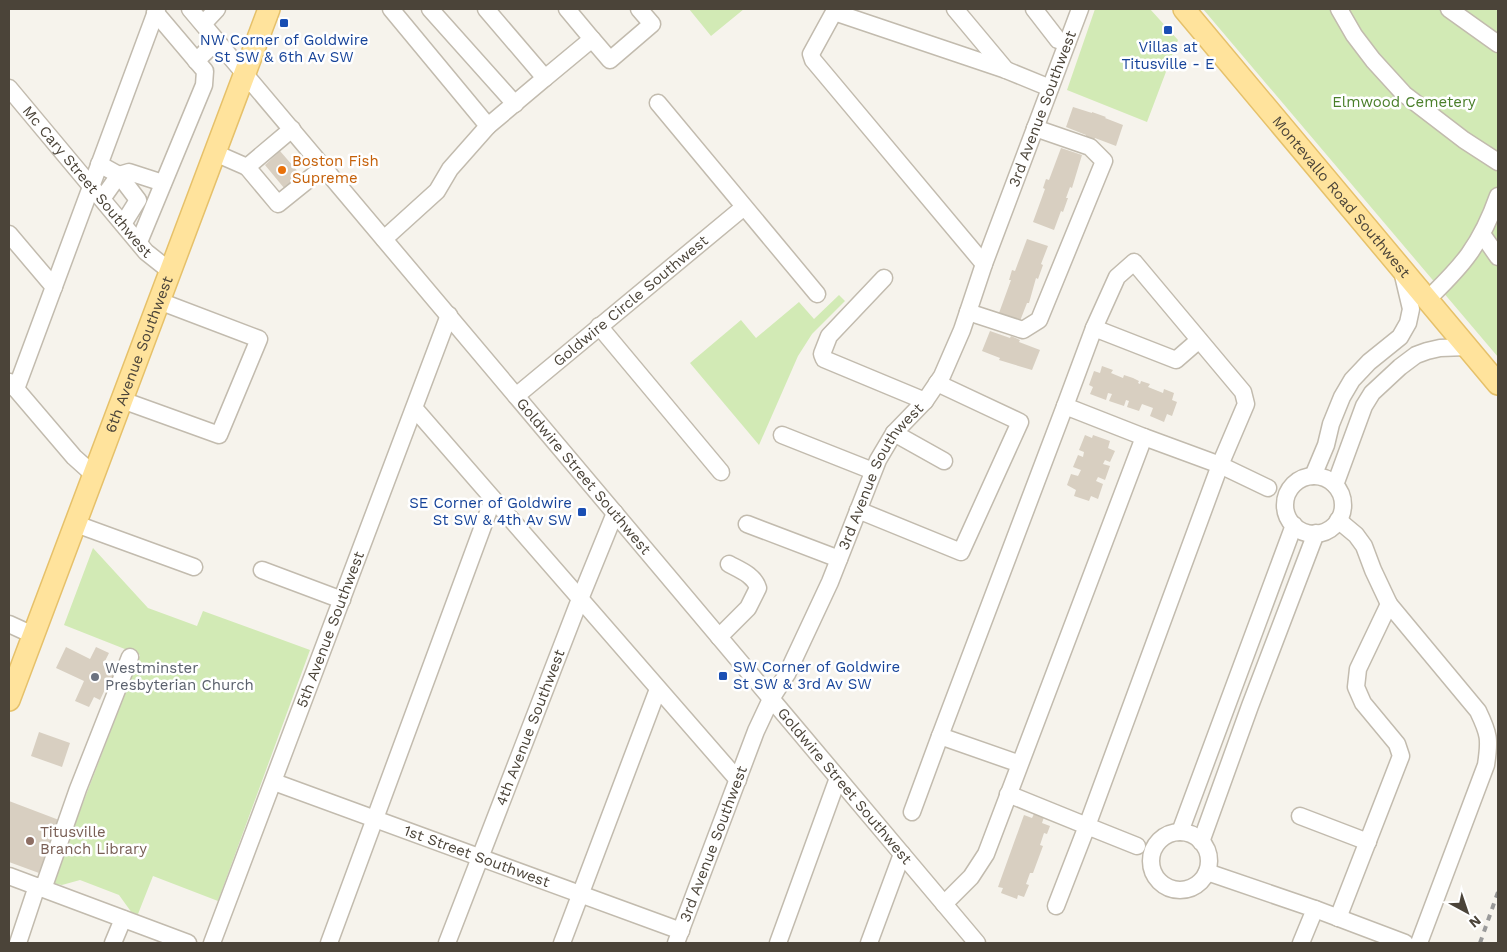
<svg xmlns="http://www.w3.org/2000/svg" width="1507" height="952" font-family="'Work Sans',sans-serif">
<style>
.green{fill:#d2eab5}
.building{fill:#d8cfc1}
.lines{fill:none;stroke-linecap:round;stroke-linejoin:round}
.minor-casing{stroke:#c2bbae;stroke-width:19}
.major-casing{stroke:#e6c16a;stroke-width:24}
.minor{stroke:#fff;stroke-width:16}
.major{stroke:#ffe39c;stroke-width:21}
.rail{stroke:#9a9a9a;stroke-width:4;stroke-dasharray:6 6;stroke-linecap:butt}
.transit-dot{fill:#1a4fb4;stroke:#fff;stroke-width:2}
.food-dot{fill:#e8710a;stroke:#fff;stroke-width:2}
.worship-dot{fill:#6b7280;stroke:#fff;stroke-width:2}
.education-dot{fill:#8d6e63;stroke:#fff;stroke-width:2}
.labels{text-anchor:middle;stroke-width:5;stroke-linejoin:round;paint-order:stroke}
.transit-label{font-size:15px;fill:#164399;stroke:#fff}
.park-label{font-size:15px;fill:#4a7f2a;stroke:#fff}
.street-label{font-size:15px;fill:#4b4439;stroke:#fff}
.food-label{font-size:15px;fill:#c56008;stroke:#fff;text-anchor:start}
.worship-label{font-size:15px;fill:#5b616d;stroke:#fff;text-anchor:start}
.education-label{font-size:15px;fill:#785e54;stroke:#fff;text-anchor:start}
</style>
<rect width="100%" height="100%" fill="#f6f3ec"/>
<path class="green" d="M689,9H744L711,36Z
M1095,9H1150L1178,40L1147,122L1067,90Z
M1203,9H1498V357Z
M839,295L845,301L812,334L798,356L759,445L690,363L741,320L756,338L799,302L814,319Z
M93,548L148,608L197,626L203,611L310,650L218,901L153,876L138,914L132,913L119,895L80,880L62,885L52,883L140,655L64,625Z"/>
<path class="building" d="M1073,107L1092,113V112L1106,117L1105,118L1123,125L1116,146L1095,138L1094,140L1086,137V135L1066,127Z
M1061,148L1082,155L1072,188L1070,187L1066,198H1068L1063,212L1061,211L1054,230L1033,222L1045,189L1043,188L1046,179L1049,180Z
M280,151L300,174L284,188L265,165Z
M1027,239L1048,246L1041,264L1043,265L1038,279L1036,278L1029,303H1027L1020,321L999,313L1011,280H1009L1012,270L1015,271Z
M990,331L1010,338L1011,336L1020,340L1019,342L1040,350L1032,370L999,360L1000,358L982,351Z
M1102,366L1113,370L1111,373L1123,378L1124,375L1133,378L1139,381L1138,383L1140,384L1141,381L1150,384L1148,387L1163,393L1164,389L1174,393L1172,400L1177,402L1172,416L1167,414L1164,422L1150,416L1153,408L1142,404L1139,411L1127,407L1129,401L1126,400L1124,406L1109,401L1112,394L1108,393L1106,400L1090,394L1093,387L1089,385L1094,371L1100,373Z
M1085,435L1092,438L1093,435L1110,441L1108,448L1115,451L1110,462L1105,460L1103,464L1110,466L1105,480L1098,477L1096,481L1103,484L1098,499L1091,496L1089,501L1074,496L1076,490L1067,485L1071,474L1078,476L1081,470L1073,467L1078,455L1083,457L1084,452L1079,450Z
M66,647L90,659L96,647L109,653L103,665L119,672L112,687L107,685L100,700L94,697L89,707L75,701L84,681L56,668Z
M39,732L70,743L62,767L31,756Z
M9,801L59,820L39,873L9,862Z
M1034,814L1044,817L1042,823L1050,826L1047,834L1044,833L1040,845L1043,846L1033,873H1030L1026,884L1029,885L1024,897L1018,895L1017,899L1001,893L1003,888L998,887L1024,815L1032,818Z"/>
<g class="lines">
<g class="minor-casing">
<g id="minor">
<path id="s1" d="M190,9L977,943"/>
<path d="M430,9L515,104"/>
<path d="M486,9L545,78L488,126"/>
<path d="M955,9L1006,70"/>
<path d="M1034,9L1058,40L1067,43"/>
<path d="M1339,9L1354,35L1373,60L1404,94L1464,140L1498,162"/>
<path d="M1449,9L1498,44"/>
<path d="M203,24L217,9"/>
<path d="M592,39L610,60L652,24L639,9"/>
<path d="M196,61L217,41"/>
<path d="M545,78L592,39L567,9"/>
<path id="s2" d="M9,88L146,252L170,271"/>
<path d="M658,103L817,294"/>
<path d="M292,129L247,167L278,204L324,167"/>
<path d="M215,153L247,167"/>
<path d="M99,164L119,175L138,200L123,224"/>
<path d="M102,199L119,175L129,172L163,183"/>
<path d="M9,234L54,287"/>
<path d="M1482,234L1498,257"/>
<path d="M384,239L437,191L450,169L488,126L391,9"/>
<path d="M139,242L204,85L205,71L155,12"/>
<path d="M984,264L813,60L811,54L834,12L1006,70L1050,88"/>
<path d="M884,278L829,336L822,354L824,359L925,401"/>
<path d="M1427,300C1442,285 1457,271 1469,254C1482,236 1491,216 1498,196"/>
<path d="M968,312L1023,330L1039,320L1104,161L1090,147L1035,128"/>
<path d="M599,326L721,472"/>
<path d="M1094,328L1117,277L1134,262L1243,392L1246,404L1220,465L1268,488"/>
<path d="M10,382L74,457L94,475"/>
<path d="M16,389L157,9"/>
<path id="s3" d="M516,396L744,207"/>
<path d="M122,400L219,435L259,339L159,301"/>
<path d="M1065,406L1094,328L1176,360L1199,340"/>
<path d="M415,409L738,780"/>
<path d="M894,433L944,461"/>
<path d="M782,435L873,471"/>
<path d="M1313,476L1326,445L1331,424L1342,397L1352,380L1369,362L1400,337L1408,323L1411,309L1402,271"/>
<circle cx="1314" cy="505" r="29"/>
<path d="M1335,485L1364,406L1372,393L1400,367L1416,355L1427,351L1440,348L1467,347"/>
<path d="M858,510L961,552L1020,422L937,383"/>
<path d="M1338,520L1356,535L1364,546L1373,570L1389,604L1478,711C1489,734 1490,739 1486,765L1419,943"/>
<path d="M76,524L194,567"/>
<path d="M747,524L839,559"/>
<path d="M262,570L342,600"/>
<path d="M9,624L33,635"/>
<path d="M719,637L748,608L758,588C754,575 740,570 729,564"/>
<path id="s4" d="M274,782L681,931"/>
<path d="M1008,794L1087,826L1220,465L1144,437"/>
<path d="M912,812L940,736"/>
<path d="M1300,816L1368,842"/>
<path d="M1180,832L1294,525"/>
<circle cx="1180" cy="861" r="29"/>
<path d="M1201,842L1250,706L1316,533"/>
<path d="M1207,872L1315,909L1301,943"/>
<path d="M9,876L188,943"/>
<path d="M43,889L78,789L130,657"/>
<path d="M944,904L971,877L986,854L1144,437L1065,406L940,736L1020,764"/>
<path d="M1056,906L1087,826L1137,846"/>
<path d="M1315,909L1405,943"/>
<path d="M1338,918L1401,756L1397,744L1363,703L1356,687L1358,669L1389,604"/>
<path d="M18,943L37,886"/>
<path d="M113,943L123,919"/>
<path id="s5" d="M212,943L449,315"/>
<path d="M329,943L493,499"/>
<path id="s6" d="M447,943L580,599L615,513"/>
<path d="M562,943L658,689"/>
<path id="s7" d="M676,943L756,731L771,699L787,674L830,582L878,460L894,433L925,401L942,376L962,330L984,264L1080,9"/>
<path d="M778,943L838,778"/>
<path d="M869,943L902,854"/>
</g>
</g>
<g class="major-casing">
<g id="major">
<path id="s8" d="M1184,9L1498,384"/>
<path id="s9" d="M9,700L269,9"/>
</g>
</g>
<use href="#minor" class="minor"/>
<use href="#major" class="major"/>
<path class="rail" d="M1480,943L1498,892"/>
</g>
<g class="transit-dot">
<rect x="279" y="18" width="10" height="10" rx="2.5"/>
<rect x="1163" y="25" width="10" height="10" rx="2.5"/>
<rect x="577" y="507" width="10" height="10" rx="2.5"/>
<rect x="718" y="671" width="10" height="10" rx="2.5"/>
</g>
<circle class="food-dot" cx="282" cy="170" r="5"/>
<circle class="worship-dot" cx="95" cy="677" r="5"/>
<circle class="education-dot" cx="30" cy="841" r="5"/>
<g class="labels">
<g class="transit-label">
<text x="284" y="45">NW Corner of Goldwire<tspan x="284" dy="17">St SW &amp; 6th Av SW</tspan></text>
<text x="1168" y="52">Villas at<tspan x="1168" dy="17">Titusville - E</tspan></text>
<text x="572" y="508" text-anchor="end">SE Corner of Goldwire<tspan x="572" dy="17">St SW &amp; 4th Av SW</tspan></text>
<text x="733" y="672" text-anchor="start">SW Corner of Goldwire<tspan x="733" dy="17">St SW &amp; 3rd Av SW</tspan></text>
</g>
<g class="park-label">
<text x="1404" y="107">Elmwood Cemetery</text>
</g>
<g class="street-label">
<text dy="5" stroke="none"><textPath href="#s7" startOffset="916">3rd Avenue Southwest</textPath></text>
<text dy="5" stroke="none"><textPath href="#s2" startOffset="122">Mc Cary Street Southwest</textPath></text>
<text dy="5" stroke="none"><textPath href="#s8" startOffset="245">Montevallo Road Southwest</textPath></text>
<text dy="5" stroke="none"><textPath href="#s3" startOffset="149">Goldwire Circle Southwest</textPath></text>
<text dy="5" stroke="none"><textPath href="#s9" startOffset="369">6th Avenue Southwest</textPath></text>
<text dy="5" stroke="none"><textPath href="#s1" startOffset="611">Goldwire Street Southwest</textPath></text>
<text dy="5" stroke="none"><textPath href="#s7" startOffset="511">3rd Avenue Southwest</textPath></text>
<text dy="5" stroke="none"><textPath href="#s5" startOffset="335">5th Avenue Southwest</textPath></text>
<text dy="5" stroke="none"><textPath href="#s6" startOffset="231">4th Avenue Southwest</textPath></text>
<text dy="5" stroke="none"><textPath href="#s1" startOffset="1016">Goldwire Street Southwest</textPath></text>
<text dy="5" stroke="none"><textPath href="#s7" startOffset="106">3rd Avenue Southwest</textPath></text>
<text dy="5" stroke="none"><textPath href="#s4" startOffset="216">1st Street Southwest</textPath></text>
</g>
<g class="food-label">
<text x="292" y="166">Boston Fish<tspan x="292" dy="17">Supreme</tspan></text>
</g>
<g class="worship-label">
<text x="105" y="673">Westminster<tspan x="105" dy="17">Presbyterian Church</tspan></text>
</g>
<g class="education-label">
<text x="40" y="837">Titusville<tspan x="40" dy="17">Branch Library</tspan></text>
</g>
</g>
<rect width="1507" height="952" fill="none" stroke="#4b4439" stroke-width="20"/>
<g transform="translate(1467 912) rotate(140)" stroke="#ffffff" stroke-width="4" paint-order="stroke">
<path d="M0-4L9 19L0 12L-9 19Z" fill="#4b4439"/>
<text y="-8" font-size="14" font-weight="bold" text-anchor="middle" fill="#4b4439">N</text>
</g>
</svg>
